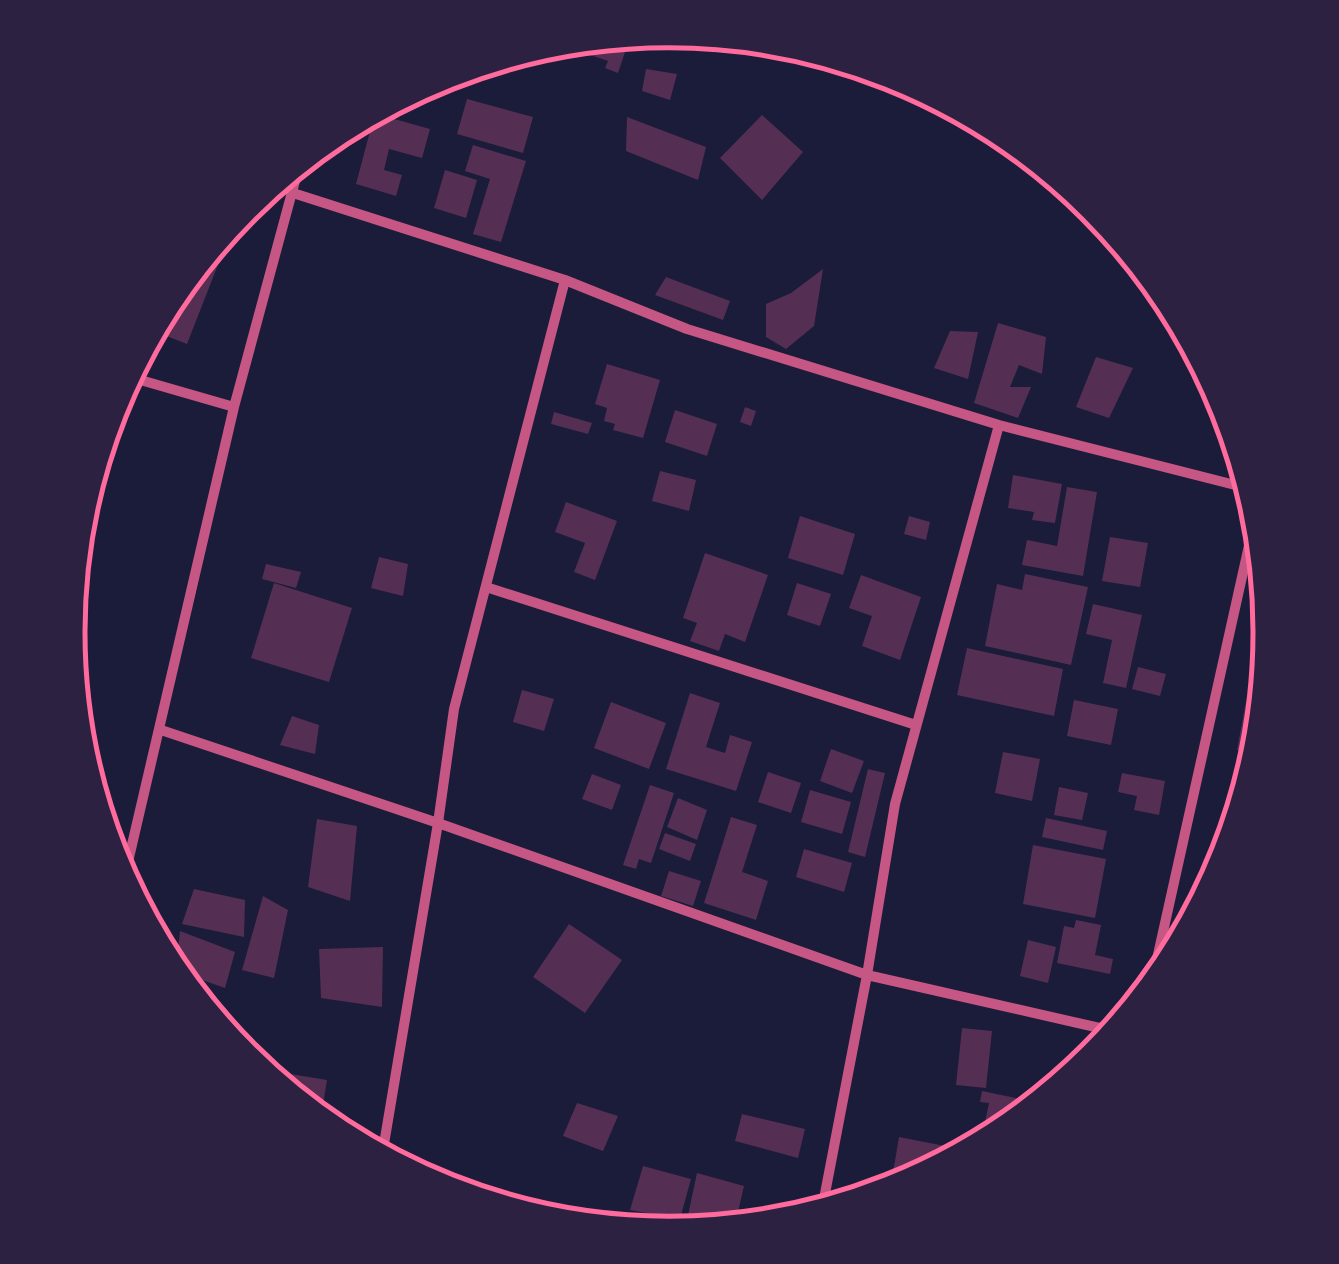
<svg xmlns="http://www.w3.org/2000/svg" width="1339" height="1264" font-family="Ubuntu,sans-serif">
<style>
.building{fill:#542f53}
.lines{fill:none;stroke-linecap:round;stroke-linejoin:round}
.minor{stroke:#c65784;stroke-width:10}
.rim{fill:none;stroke:#ff6b9d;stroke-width:5}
</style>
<rect width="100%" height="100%" fill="#1b1b3a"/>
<path class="building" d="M625,39L629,40L618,73L605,68L608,61L573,49Z
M646,69L677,74L670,100L642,91Z
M467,99L533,117L523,153L457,134Z
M380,115L430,129L422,158L389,149L384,170L402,175L396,196L356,184L373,120Z
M762,115L803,152L762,200L720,158Z
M627,117L706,147L698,180L626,151Z
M473,145L526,161L501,242L473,234L490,179L465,171Z
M445,170L477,180L466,218L434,208Z
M234,221L226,246L219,243Z
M212,254L221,257L187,344L159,333Z
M823,269L814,326L786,349L766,337V304L791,293Z
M666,277L730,301L723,320L655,295Z
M998,323L1046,337L1042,374L1019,365L1010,387H1031L1018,418L974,403Z
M950,331L978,332L968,379L934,368Z
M1096,357L1133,368L1109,418L1076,407Z
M607,364L660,380L643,438L613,430L615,424L604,421L607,408L595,404Z
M745,407L756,411L751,426L740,422Z
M675,410L717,424L707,456L665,442Z
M554,412L592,423L588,434L551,424Z
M660,471L696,480L689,511L652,501Z
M1013,475L1062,484L1055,523L1032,520L1034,512L1008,508Z
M1067,487L1097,492L1083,576L1022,565L1027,540L1057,546Z
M566,502L617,521L595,580L574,572L585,543L555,532Z
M800,516L855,534L843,575L788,558Z
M909,516L930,522L926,540L904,534Z
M1110,537L1148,543L1140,587L1102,581Z
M705,553L768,575L745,642L725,634L719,651L690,641L697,623L683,618Z
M379,557L408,564L403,596L371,588Z
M266,564L301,572L296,588L262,579Z
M1025,574L1088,587L1071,665L985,646L997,584L1022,590Z
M861,575L921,597L900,660L862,646L872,616L849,608Z
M274,583L352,608L329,682L251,658Z
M797,583L831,594L820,626L787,615Z
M1093,604L1142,615L1126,688L1103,683L1112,640L1086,634Z
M967,648L1063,669L1054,716L957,695Z
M1138,667L1166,674L1160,696L1132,689Z
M522,690L554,699L544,731L513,722Z
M690,693L720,703L706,747L725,753L730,735L752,742L736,791L666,769Z
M1247,696L1258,698L1248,752L1237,750Z
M1074,700L1118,709L1111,745L1067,736Z
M611,702L666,723L649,769L594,748Z
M292,716L319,725L315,754L280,745Z
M831,749L864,761L852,793L820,781Z
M1003,752L1040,759L1032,801L995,793Z
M868,769L885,773L865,857L848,852Z
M768,772L801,783L791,813L758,802Z
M1122,773L1165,781L1159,815L1134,810L1137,796L1118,792Z
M592,774L621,785L612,810L582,799Z
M650,785L674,793L651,863L639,859L636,869L623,865Z
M1059,787L1088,793L1082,820L1054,815Z
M810,790L851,802L842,834L801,822Z
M678,798L707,810L697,840L667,827Z
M731,817L757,825L742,872L768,881L756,920L704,903Z
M1046,818L1107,831L1103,850L1042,837Z
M317,819L357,826L350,901L308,887Z
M665,833L696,844L690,861L659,849Z
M1033,845L1106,859L1095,918L1023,904Z
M804,849L852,863L844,892L796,877Z
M669,871L701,881L693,906L661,896Z
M194,889L245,900L244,937L182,924Z
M263,896L288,910L274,978L242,970Z
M1076,920L1101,925L1095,955L1113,959L1110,974L1057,963L1064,926L1074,928Z
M569,924L622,960L585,1013L533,977Z
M180,931L235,952L225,988L188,975L177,958Z
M1028,940L1056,947L1048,983L1020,976Z
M383,947L382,1007L321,998L319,949Z
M962,1028L992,1031L986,1088L956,1085Z
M260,1069L327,1080L322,1110Z
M982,1091L1021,1099L1020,1108L996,1124L985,1122L989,1103L980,1102Z
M577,1103L618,1116L603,1151L563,1136Z
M742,1114L805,1129L798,1158L735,1141Z
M899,1137L945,1146L942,1160L899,1188L890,1190Z
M643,1166L691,1179L680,1219L630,1210Z
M697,1173L744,1186L736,1221L705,1227L687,1220Z"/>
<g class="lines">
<path class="minor" d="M293,193L565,280L687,329L999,425L1243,487
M130,377L234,407
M486,587L916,725
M161,730L438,823L867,975L1113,1031
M124,879L234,407L298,170
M1155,968L1252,532
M383,1150L438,823L454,709L565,280
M823,1204L867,975L895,804L999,425"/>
</g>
<path d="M0 0H1339V1264H0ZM85 632a584 584 0 1 1 1168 0a584 584 0 1 1-1168 0Z" fill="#2d2142" fill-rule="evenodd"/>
<path class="rim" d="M85 632a584 584 0 1 1 1168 0a584 584 0 1 1-1168 0Z"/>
</svg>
